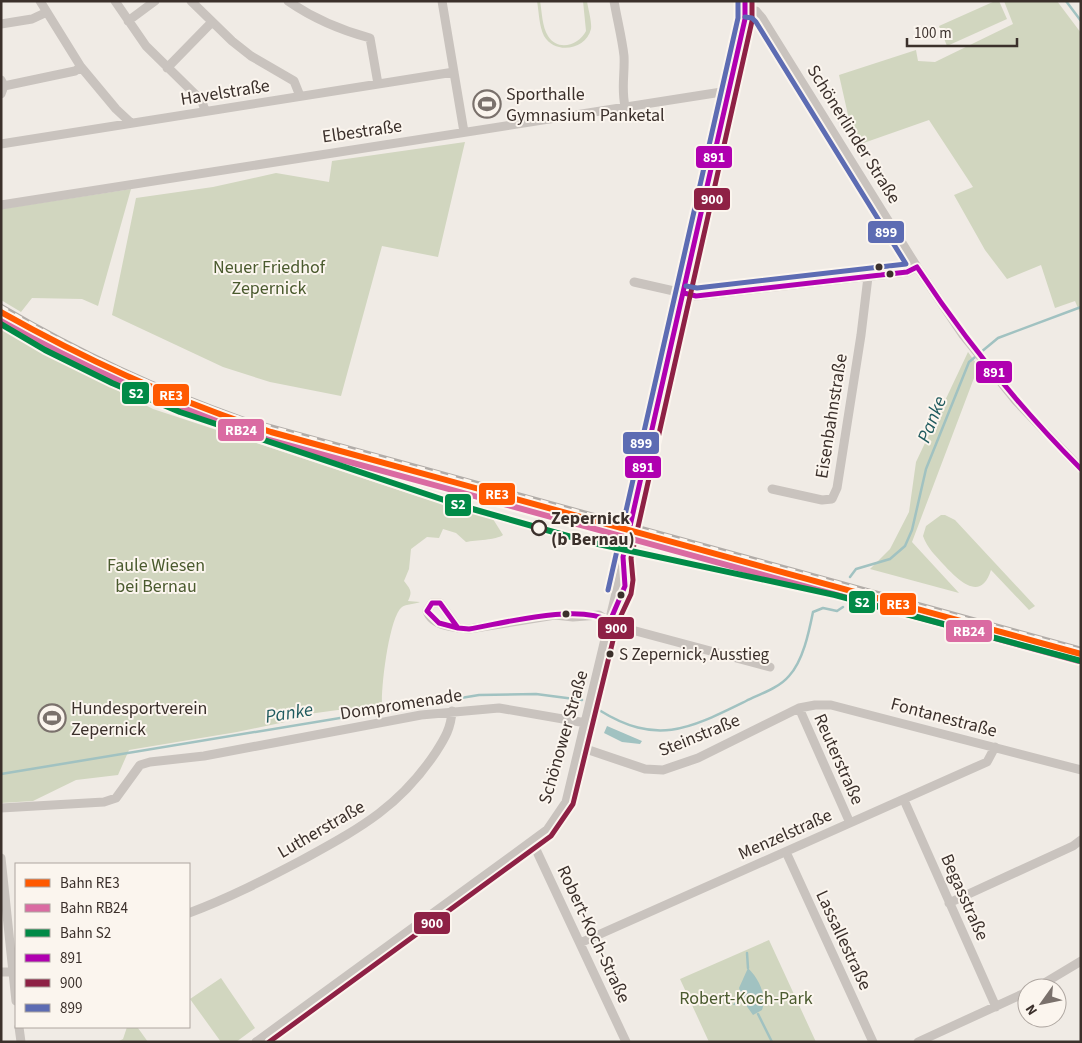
<svg xmlns="http://www.w3.org/2000/svg" width="1082" height="1043" font-family="'Source Sans 3',sans-serif">
<style>
.green{fill:#d1d6bf}
.water{fill:#a1c2c1}
.lines{fill:none;stroke-linecap:round;stroke-linejoin:round}
.stream{stroke:#a1c2c1;stroke-width:2.5}
.minor{stroke:#c9c3be;stroke-width:9}
.rail-casing{stroke:#b1aca8;stroke-width:4.5}
.rail{stroke:#fbf5ee;stroke-width:2.5;stroke-dasharray:8;stroke-linecap:butt}
.bus-1-casing{stroke:#fbf5ee;stroke-width:9}
.bus-2-casing{stroke:#fbf5ee;stroke-width:9}
.bus-3-casing{stroke:#fbf5ee;stroke-width:9}
.bus-1{stroke:#b000b0;stroke-width:5}
.bus-2{stroke:#8e2145;stroke-width:5}
.bus-3{stroke:#5d6cb3;stroke-width:5}
.rail-1-casing{stroke:#fbf5ee;stroke-width:10}
.rail-2-casing{stroke:#fbf5ee;stroke-width:10}
.rail-3-casing{stroke:#fbf5ee;stroke-width:10}
.rail-1{stroke:#ff5900;stroke-width:6}
.rail-2{stroke:#da6ba2;stroke-width:6}
.rail-3{stroke:#018a47;stroke-width:6}
.bus-dot{fill:#3b302b;stroke:#fbf5ee;stroke-width:2}
.stop-dot{fill:#fbf5ee;stroke:#3b302b;stroke-width:2.5}
.labels{text-anchor:middle;stroke-width:4;stroke-linejoin:round;paint-order:stroke}
.bus-label{font-size:17px;fill:#3b302b;stroke:#fbf5ee;text-anchor:start}
.street-label{font-size:18px;fill:#3b302b;stroke:#fbf5ee}
.poi-label{font-size:18px;fill:#3b302b;stroke:#fbf5ee;text-anchor:start}
.park-label{font-size:18px;fill:#4a5a2e;stroke:#fbf5ee}
.stop-label{font-size:18px;font-weight:bold;fill:#3b302b;stroke:#fbf5ee;text-anchor:start}
.water-label{font-size:19px;font-style:italic;fill:#1f5a5e;stroke:#fbf5ee}
.line-badge{stroke:#fbf5ee;stroke-width:2}
.badge-label{font-size:14px;text-anchor:middle;font-weight:bold;fill:#fff}
</style>
<rect width="100%" height="100%" fill="#f0ebe5"/>
<path class="green" d="M537,1H540C542,12 542,27 548,36C558,52 579,45 586,31L583,1H587C588,9 592,21 591,29C586,50 555,55 544,36C539,26 539,12 537,1Z
M995,1H999L1007,19L947,46L939,26Z
M1004,1H1057L1081,33V315L1075,301L1055,308L1041,265L1007,279L985,250L954,195L973,187L929,120L855,146L839,75L916,50L918,61L935,62L1013,24Z
M465,142L438,257L382,246L341,396L270,382L223,367L112,315L136,198L213,187L276,173L329,182L332,161Z
M131,189L98,306L82,299L32,298L21,312L1,300V209Z
M1,329L153,409L420,497L493,519L503,535C496,540 476,540 466,542L456,533L443,529L439,538L427,537L411,549L409,569L404,581C410,589 413,591 408,601L420,602C415,604 406,604 402,607C389,617 381,687 382,704L279,718L285,722L237,732L129,750L118,775L76,780L33,801L1,803Z
M968,352L981,370L974,378L912,542L959,593L870,569L890,549L909,512L916,462Z
M941,515H945L955,520L1035,606L1029,610L991,570C981,603 958,580 944,565C936,556 927,548 923,536L926,526Z
M769,940L816,1042H709L680,979Z
M221,978L255,1028L236,1042H221L190,999Z
M127,1027H139L138,1028L148,1042H117L123,1039Z"/>
<path class="water" d="M607,726L642,741L640,744L622,742L604,733Z
M748,968C759,979 767,995 762,1010L753,1015L743,1001L738,1005H733L735,1002L739,1003L743,1000L739,988Z"/>
<g class="lines">
<path class="stream" d="M1066,1L1081,21
M850,577L856,569L890,559L905,546L912,530L926,469L969,362L998,338L1081,307
M599,710C657,746 689,729 746,701C760,694 779,688 789,676C803,661 809,632 813,612L823,608L837,611L843,607
M1,774L479,695L536,694L582,700
M747,953L748,968
M758,1014L772,1042"/>
<path class="minor" d="M40,1L81,67L116,109L131,123
M115,1L146,46L202,101L205,111
M191,1L232,41L251,56L294,81L300,96
M288,1C314,19 340,30 370,38L378,84
M442,1L464,132
M614,1C617,19 622,38 624,56C625,74 621,88 625,106
M746,10L756,11L762,18L917,267L963,335L1016,401L1081,469
M128,21L155,1
M1,24L32,19L47,12
M167,68L211,23
M1,80L4,86L1,94
M4,86L75,71L81,67
M1,144L454,72
M1,205L728,91
M634,282L696,296L907,272L917,267
M772,489L822,500L832,499L837,488L861,335L868,277
M613,617C620,605 626,588 625,574C625,568 623,563 623,557L745,19V1
M458,628L440,603H432L427,611C432,626 455,628 469,629L555,615L573,617L599,615L617,626L770,667
M799,708L850,823
M580,747L645,769L663,770L698,758L799,708L815,705H831L1081,770
M904,800L996,1007
M1,808L104,802L116,798L140,765L150,762L204,756L421,715L499,708L586,723
M532,841L626,1042
M786,852L873,1042
M1,858L16,1001
M949,903L1073,846L1081,840
M189,913C229,898 264,880 302,860C358,829 399,808 436,752C445,738 451,728 452,711
M580,943L987,762L995,747
M1,972H16
M1036,988L1081,961
M19,1027L21,1042
M256,1042L532,841L547,830L566,802L623,564
M918,1042L1027,992"/>
<g class="rail-casing">
<path id="rail" d="M1,306C79,352 158,389 244,419L1081,649"/>
</g>
<use href="#rail" class="rail"/>
<g class="bus-1-casing">
<path id="bus-1" d="M917,267C965,340 1019,407 1081,469
M684,293L696,296L907,272L917,267
M432,603H440L458,628L439,623L427,611Z
M610,621L625,586L623,557L745,19V1
M458,628L469,629C505,623 578,603 610,621"/>
</g>
<g class="bus-2-casing">
<path id="bus-2" d="M269,1042L551,836L573,804L617,624L631,594L633,580L631,558L752,21V1"/>
</g>
<g class="bus-3-casing">
<path id="bus-3" d="M686,286L697,288L906,264L756,22L752,18L745,17
M608,590L738,18V1"/>
</g>
<use href="#bus-1" class="bus-1"/>
<use href="#bus-2" class="bus-2"/>
<use href="#bus-3" class="bus-3"/>
<g class="rail-1-casing">
<path id="rail-1" d="M1,312C88,361 177,401 271,432L1081,654"/>
</g>
<g class="rail-2-casing">
<path id="rail-2" d="M1,321C87,369 176,408 269,440L1079,661"/>
</g>
<g class="rail-3-casing">
<path id="rail-3" d="M1,324L45,350L112,383L180,412L462,506L589,542L835,595L1081,661"/>
</g>
<use href="#rail-1" class="rail-1"/>
<use href="#rail-2" class="rail-2"/>
<use href="#rail-3" class="rail-3"/>
</g>
<defs>
<g id="stadium-ring" transform="scale(1.4375)"><circle r="9.5" fill="#fbf5ee" stroke="#7a716c" stroke-width="1.5"/><path d="M0-5a6.5 5 0 1 0 0 10a6.5 5 0 1 0 0-10ZM-3.5-1.8h7v3.6h-7Z" fill="#7a716c"/></g>
</defs>
<g fill-rule="evenodd">
<use href="#stadium-ring" x="487" y="104"/>
<use href="#stadium-ring" x="52" y="718"/>
</g>
<g class="bus-dot">
<circle cx="879" cy="267" r="4.5"/>
<circle cx="890" cy="274" r="4.5"/>
<circle cx="621" cy="595" r="4.5"/>
<circle cx="566" cy="614" r="4.5"/>
<circle cx="610" cy="654" r="4.5"/>
</g>
<circle class="stop-dot" cx="539" cy="528" r="7"/>
<g class="labels">
<g class="bus-label">
<text x="619" y="660">S Zepernick, Ausstieg</text>
</g>
<g class="street-label">
<text transform="translate(225 92) rotate(-9)" y="6">Havelstraße</text>
<text transform="translate(362 131) rotate(-8)" y="6">Elbestraße</text>
<text transform="translate(854 134) rotate(58)" y="6">Schönerlinder Straße</text>
<text transform="translate(831 416) rotate(-81)" y="6">Eisenbahnstraße</text>
<text transform="translate(401 704) rotate(-9)" y="6">Dompromenade</text>
<text transform="translate(944 717) rotate(15)" y="6">Fontanestraße</text>
<text transform="translate(699 735) rotate(-22)" y="6">Steinstraße</text>
<text transform="translate(563 737) rotate(-74)" y="6">Schönower Straße</text>
<text transform="translate(839 759) rotate(66)" y="6">Reuterstraße</text>
<text transform="translate(321 829) rotate(-30)" y="6">Lutherstraße</text>
<text transform="translate(785 834) rotate(-24)" y="6">Menzelstraße</text>
<text transform="translate(965 897) rotate(66)" y="6">Begasstraße</text>
<text transform="translate(594 934) rotate(65)" y="6">Robert-Koch-Straße</text>
<text transform="translate(844 940) rotate(65)" y="6">Lassallestraße</text>
</g>
<g class="poi-label">
<text x="506" y="100">Sporthalle<tspan x="506" dy="21">Gymnasium Panketal</tspan></text>
<text x="71" y="714">Hundesportverein<tspan x="71" dy="21">Zepernick</tspan></text>
</g>
<g class="park-label">
<text x="269" y="273">Neuer Friedhof<tspan x="269" dy="21">Zepernick</tspan></text>
<text x="156" y="571">Faule Wiesen<tspan x="156" dy="21">bei Bernau</tspan></text>
<text x="746" y="1004">Robert-Koch-Park</text>
</g>
<g class="stop-label">
<text x="551" y="524">Zepernick<tspan x="551" dy="21">(b Bernau)</tspan></text>
</g>
<g class="water-label">
<text transform="translate(931 419) rotate(-68)" y="7">Panke</text>
<text transform="translate(289 712) rotate(-9)" y="7">Panke</text>
</g>
</g>
<g class="line-badge">
<rect x="695" y="145" width="38" height="24" rx="5" fill="#b000b0"/>
<rect x="693" y="187" width="38" height="24" rx="5" fill="#8e2145"/>
<rect x="867" y="220" width="38" height="24" rx="5" fill="#5d6cb3"/>
<rect x="975" y="360" width="38" height="24" rx="5" fill="#b000b0"/>
<rect x="121" y="381" width="29" height="24" rx="5" fill="#018a47"/>
<rect x="152" y="383" width="38" height="24" rx="5" fill="#ff5900"/>
<rect x="217" y="418" width="48" height="24" rx="5" fill="#da6ba2"/>
<rect x="622" y="431" width="38" height="24" rx="5" fill="#5d6cb3"/>
<rect x="624" y="455" width="38" height="24" rx="5" fill="#b000b0"/>
<rect x="478" y="482" width="38" height="24" rx="5" fill="#ff5900"/>
<rect x="444" y="493" width="28" height="24" rx="5" fill="#018a47"/>
<rect x="848" y="590" width="28" height="24" rx="5" fill="#018a47"/>
<rect x="879" y="592" width="38" height="24" rx="5" fill="#ff5900"/>
<rect x="597" y="616" width="38" height="24" rx="5" fill="#8e2145"/>
<rect x="945" y="619" width="48" height="24" rx="5" fill="#da6ba2"/>
<rect x="413" y="911" width="38" height="24" rx="5" fill="#8e2145"/>
</g>
<g class="badge-label">
<text x="714" y="162">891</text>
<text x="712" y="204">900</text>
<text x="886" y="237">899</text>
<text x="994" y="377">891</text>
<text x="136" y="398">S2</text>
<text x="171" y="400">RE3</text>
<text x="241" y="435">RB24</text>
<text x="641" y="448">899</text>
<text x="643" y="472">891</text>
<text x="497" y="499">RE3</text>
<text x="458" y="509">S2</text>
<text x="862" y="607">S2</text>
<text x="898" y="609">RE3</text>
<text x="616" y="633">900</text>
<text x="969" y="636">RB24</text>
<text x="432" y="928">900</text>
</g>
<rect width="1082" height="1043" fill="none" stroke="#3b302b" stroke-width="5"/>
<rect x="15" y="863" width="175" height="165" fill="#fbf5ee" stroke="#aea6a0"/>
<rect x="25" y="879" width="25" height="8" fill="#ff5900" stroke="#aea6a0"/>
<text x="60" y="888" font-size="15" fill="#3b302b">Bahn RE3</text>
<rect x="25" y="904" width="25" height="8" fill="#da6ba2" stroke="#aea6a0"/>
<text x="60" y="913" font-size="15" fill="#3b302b">Bahn RB24</text>
<rect x="25" y="929" width="25" height="8" fill="#018a47" stroke="#aea6a0"/>
<text x="60" y="938" font-size="15" fill="#3b302b">Bahn S2</text>
<rect x="25" y="954" width="25" height="8" fill="#b000b0" stroke="#aea6a0"/>
<text x="60" y="963" font-size="15" fill="#3b302b">891</text>
<rect x="25" y="979" width="25" height="8" fill="#8e2145" stroke="#aea6a0"/>
<text x="60" y="988" font-size="15" fill="#3b302b">900</text>
<rect x="25" y="1004" width="25" height="8" fill="#5d6cb3" stroke="#aea6a0"/>
<text x="60" y="1013" font-size="15" fill="#3b302b">899</text>
<g transform="translate(1042 1003) rotate(237)"><circle r="24" fill="#fbf5ee" stroke="#aea6a0"/>
<path d="M0-4L9 19L0 12L-9 19Z" fill="#7a716c"/>
<text y="-8" font-size="14" font-weight="bold" text-anchor="middle" fill="#3b302b">N</text>
</g>
<path d="M907 38v8h110v-8" fill="none" stroke="#3b302b" stroke-width="2.5"/>
<text x="914" y="38" font-size="15" fill="#3b302b" stroke="#fbf5ee" stroke-width="4" paint-order="stroke">100 m</text>
</svg>
